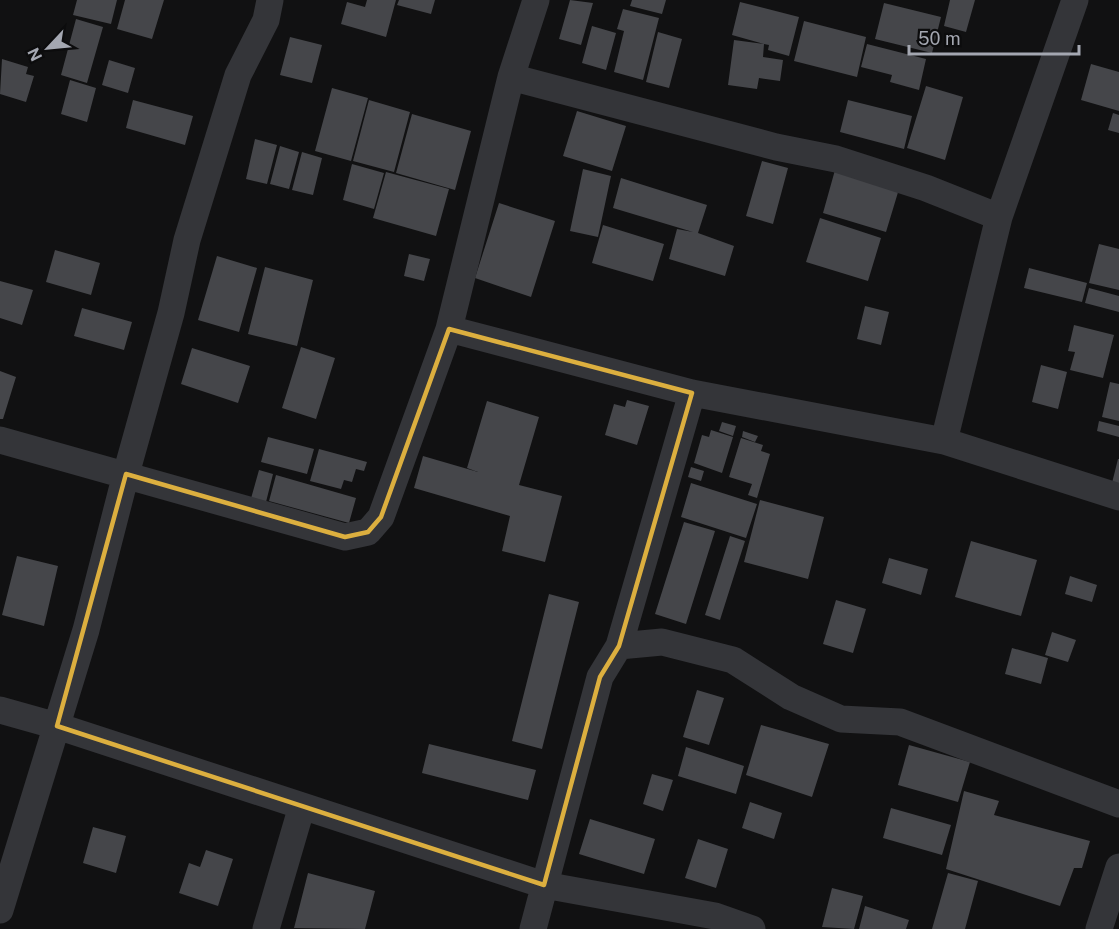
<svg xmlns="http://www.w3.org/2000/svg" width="1119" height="929" font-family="'Public Sans',sans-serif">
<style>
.building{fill:#45464a}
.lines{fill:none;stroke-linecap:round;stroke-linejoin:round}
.street{stroke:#343539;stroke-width:27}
.marked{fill:none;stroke:#dcaf3f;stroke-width:4.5;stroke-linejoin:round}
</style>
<rect width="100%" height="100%" fill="#111112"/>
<path class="building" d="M77,0H117L111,24L73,15Z
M125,0H164L152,39L117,29Z
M367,0H396L386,37L341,24L347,2L365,7Z
M399,0H435L431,14L397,5Z
M570,0L593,3L581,45L559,39Z
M632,0H666L662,14L630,6Z
M950,0H975L966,32L944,26Z
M740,2L799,17L789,56L768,50L769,45L764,44L763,57L783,60L780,81L759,78L757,89L728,85L734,40L764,44L732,35Z
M884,3L941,17L932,53L875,39Z
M623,9L659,18L643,80L614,72L624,31L617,29Z
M76,19L103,27L87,83L61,75Z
M804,21L866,37L857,77L794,61Z
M592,26L616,33L606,70L582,63Z
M658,32L682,39L669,88L646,82Z
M290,37L322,45L312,83L280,75Z
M867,44L926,59L919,90L890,82L892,75L861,67Z
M2,59L28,67L26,74L34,76L26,102L0,94Z
M109,60L135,68L128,93L102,85Z
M1091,64L1119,72V111L1081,100Z
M70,80L96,88L87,122L61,114Z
M926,86L963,97L945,160L907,148Z
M332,88L368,98L351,161L315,151Z
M133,100L193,116L185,145L126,128Z
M369,100L410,112L394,172L353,161Z
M848,100L912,116L904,149L840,132Z
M577,111L626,126L612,171L563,156Z
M1113,113L1119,115V133L1108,130Z
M412,114L471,131L455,190L396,173Z
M255,139L277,145L267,184L246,179Z
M280,146L299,152L289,189L270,184Z
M302,152L322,158L313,195L292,190Z
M762,161L788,168L773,224L746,216Z
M352,164L384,173L374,209L343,200Z
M583,169L611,176L598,237L570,231Z
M835,170L899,189L886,232L823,213Z
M386,172L449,189L436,236L373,218Z
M621,178L707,205L698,233L734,246L725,276L669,259L677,229L693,232L613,208Z
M499,203L555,221L531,297L475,278Z
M820,218L881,238L868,281L806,262Z
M603,225L664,244L653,281L592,263Z
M1099,244L1119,249V290L1089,283Z
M55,250L100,263L91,295L46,282Z
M409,254L430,259L424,281L404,276Z
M217,256L257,268L239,332L198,320Z
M265,267L313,280L297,346L248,334Z
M1029,268L1087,283L1082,302L1024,288Z
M0,281L33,290L22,325L0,318Z
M1089,288L1119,296V312L1085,303Z
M865,306L889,312L881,345L857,339Z
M82,308L132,322L124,350L74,336Z
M1074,325L1114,335L1103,378L1070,370L1075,352L1068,351Z
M301,347L335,358L316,419L282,408Z
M192,348L250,366L238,403L181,384Z
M1041,365L1067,372L1058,409L1032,402Z
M0,371L16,377L3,419H0Z
M1110,382L1119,384V421L1102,417Z
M627,400L649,406L637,445L605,435L614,404L625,407Z
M487,401L539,417L519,485L562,496L545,562L502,551L510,516L414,488L423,456L478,472L467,468Z
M1099,421L1119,426V437L1097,431Z
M722,422L736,426L733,436L719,431Z
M711,430L733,437L722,473L694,463L702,435L709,437Z
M743,431L758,436L755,442L742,437Z
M268,437L314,449L307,474L261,462Z
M741,438L763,445L761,451L770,454L757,498L748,495L752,484L729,477Z
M319,449L367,462L364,471L356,469L352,482L344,480L341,489L310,481Z
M1118,459H1119V489L1111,487Z
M691,467L704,471L701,481L688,477Z
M259,470L273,474L265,506L250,502Z
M276,475L356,498L349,523L269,501Z
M691,483L757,504L746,538L681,517Z
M760,500L824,517L808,579L744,562Z
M684,522L715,531L686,624L655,614Z
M730,536L745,541L720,620L705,615Z
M971,541L1037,560L1021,616L955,597Z
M17,556L58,566L44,626L2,615Z
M889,558L928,569L921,595L882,583Z
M1070,576L1097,585L1092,602L1065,594Z
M549,594L579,602L542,749L512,741Z
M836,600L866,609L853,653L823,644Z
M1052,632L1076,640L1068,662L1045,655Z
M1012,648L1048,658L1041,684L1005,674Z
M697,690L724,698L709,745L683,737Z
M761,725L829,744L812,797L746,775Z
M429,744L536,770L528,800L422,773Z
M909,745L970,762L958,802L898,785Z
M686,747L744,766L736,794L678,776Z
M652,774L673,780L663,811L643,804Z
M964,791L999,801L994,815L1090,841L1082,868H1074L1060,906L946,869Z
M750,802L782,813L774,839L742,828Z
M891,808L951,825L942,855L883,838Z
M590,819L655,839L644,874L579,854Z
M93,827L126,836L116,873L83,863Z
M698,839L728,849L716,888L685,878Z
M206,850L233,859L218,906L179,893L189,863L200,867Z
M308,873L375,891L365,929L294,928Z
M948,873L978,881L965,929H932Z
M832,888L863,896L854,929L822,927Z
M865,906L909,920L906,929H859Z"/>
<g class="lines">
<path class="street" d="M511,77L776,147L836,159L926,188L999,217
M449,329L692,393L944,441L1119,497
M0,440L345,537L368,532L381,517L449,329L511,77L536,0
M944,441L999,217L1075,0
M619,646L692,393
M0,710L57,726L544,885L715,916L752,929
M0,910L86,630L126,474L171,313L187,240L238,75L266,20L270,0
M266,929L302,806
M533,929L600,677L619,646L662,642L733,660L791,697L841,719L900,722L1119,804
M1099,929L1119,867"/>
</g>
<path class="marked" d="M449,329L692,393L619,646L600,677L544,885L57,726L126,474L345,537L368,532L381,517Z"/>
<g transform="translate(48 48) rotate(244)" stroke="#0c0c0d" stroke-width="4.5" paint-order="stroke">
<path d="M0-4.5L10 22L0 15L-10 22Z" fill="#a4a7b1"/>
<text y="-9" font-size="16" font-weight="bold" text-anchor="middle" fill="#a4a7b1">N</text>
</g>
<path d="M909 45v9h170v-9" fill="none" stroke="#a4a7b1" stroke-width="3"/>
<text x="918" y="45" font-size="18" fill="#a4a7b1" stroke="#0c0c0d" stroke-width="4.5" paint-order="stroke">50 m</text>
</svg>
